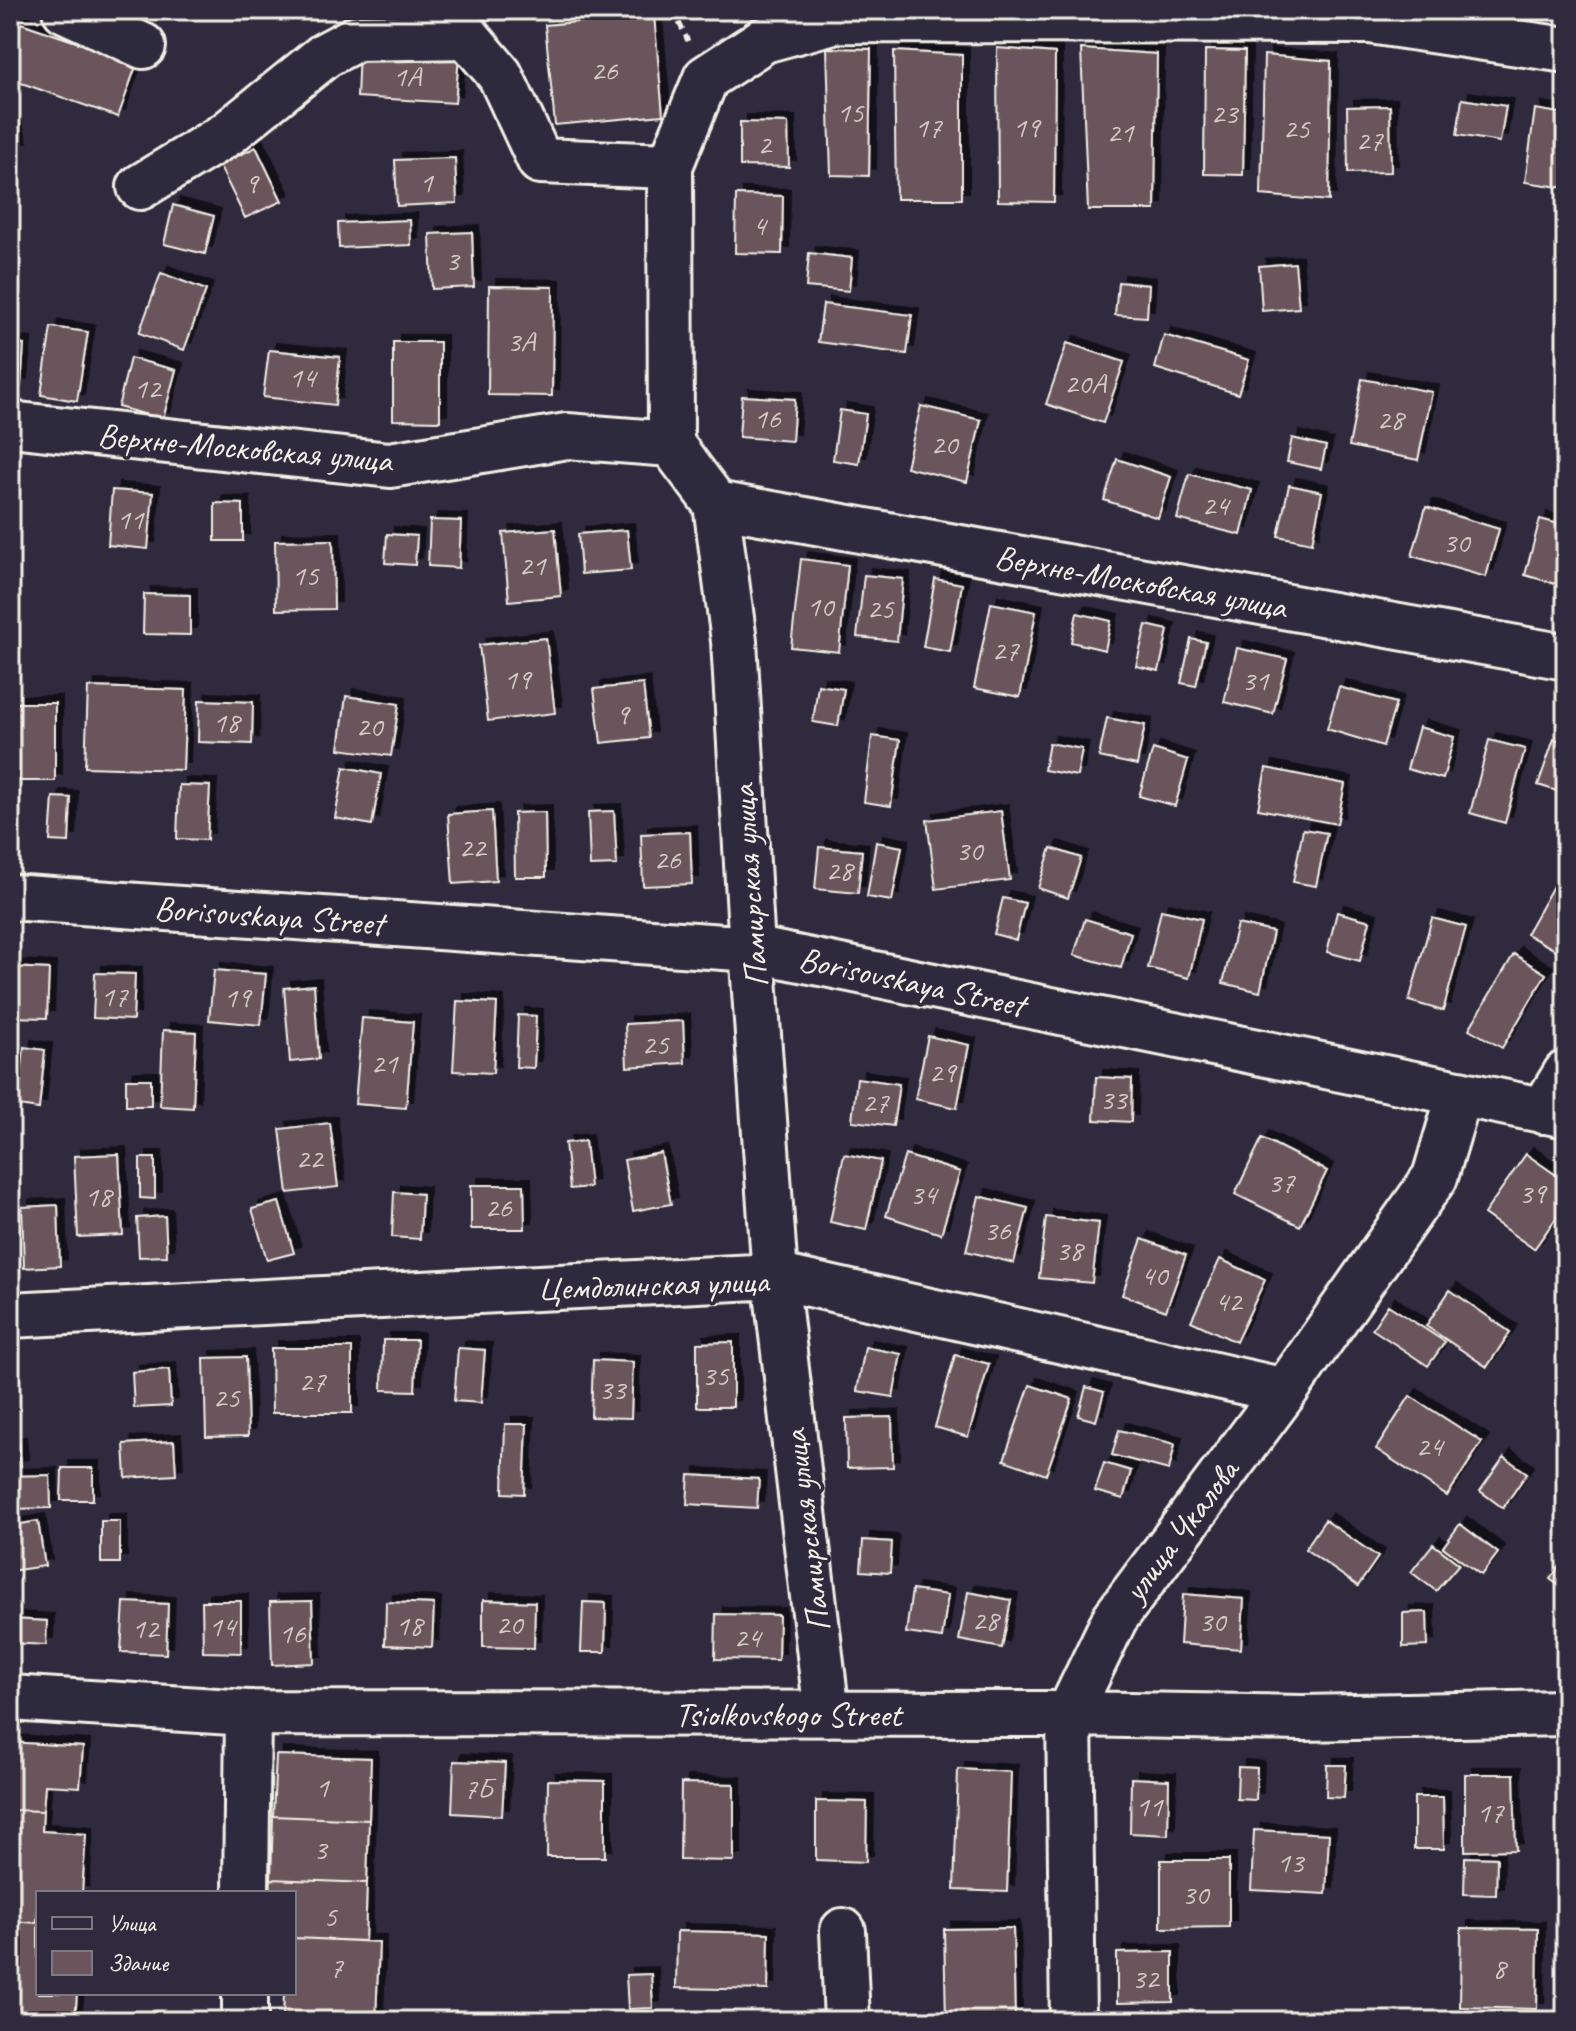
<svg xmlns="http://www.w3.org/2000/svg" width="1576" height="2031" font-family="Caveat,sans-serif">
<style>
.building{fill:#6b545b;stroke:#f4f1e8;stroke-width:2;filter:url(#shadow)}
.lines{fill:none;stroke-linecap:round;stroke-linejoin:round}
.minor-casing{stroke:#f4f1e8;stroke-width:50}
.path{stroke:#f4f1e8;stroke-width:5;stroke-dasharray:8 6;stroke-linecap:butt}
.minor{stroke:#2f2a3d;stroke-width:44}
.labels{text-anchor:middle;stroke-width:7;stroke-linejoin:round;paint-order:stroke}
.number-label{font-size:30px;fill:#d2cac5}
.street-label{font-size:34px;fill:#f4f1e8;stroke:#2f2a3d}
</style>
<defs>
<filter id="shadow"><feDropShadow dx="7" dy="-7" stdDeviation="0" flood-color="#0009"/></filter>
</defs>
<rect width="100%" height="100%" fill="#2f2a3d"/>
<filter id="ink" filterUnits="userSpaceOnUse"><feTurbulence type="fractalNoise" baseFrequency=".0125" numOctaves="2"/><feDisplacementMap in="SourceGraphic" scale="16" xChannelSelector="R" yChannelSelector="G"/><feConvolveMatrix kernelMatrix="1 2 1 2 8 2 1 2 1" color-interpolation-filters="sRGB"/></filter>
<g filter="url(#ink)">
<path class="building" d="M654,15L663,115L555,125L545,25Z
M10,19L21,23L10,56Z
M21,23L137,63L118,117L10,79V56Z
M827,48L871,49L869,176L831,175Z
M997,48L1055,53L1054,202L998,201Z
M1081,49L1157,54L1155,210H1088Z
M359,50L459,56L455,103L357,97Z
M1205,50L1245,51L1243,175L1204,174Z
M894,51L962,55V199H896Z
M1264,55L1331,61L1329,201L1261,195Z
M1462,99L1506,106L1500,142L1457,135Z
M1390,106L1391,172L1348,173L1347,107Z
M1535,109L1566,114V188L1525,182Z
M10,113L20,149L10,152Z
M740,122L788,123L789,167L740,166Z
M256,147L282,201L245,218L219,165Z
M455,158L457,203L397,206L395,160Z
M736,195L783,196L782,254L735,253Z
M173,205L214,216L205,254L164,244Z
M410,220L411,245L339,248L338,223Z
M472,232L474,287L432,289L430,234Z
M809,253L852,258L849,291L806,287Z
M1295,263L1299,308L1262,311L1259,266Z
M161,273L206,290L184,350L139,333Z
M1118,282L1149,285L1147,317L1115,315Z
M489,286L553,287L552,396L488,395Z
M823,304L912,315L907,354L818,342Z
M51,327L88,332L77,401L41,395Z
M1164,335L1249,360L1238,394L1155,368Z
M393,342H440V421L393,420Z
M1067,343L1124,362L1103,423L1046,404Z
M10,344L24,345L21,386L10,385Z
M269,350L340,357L335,405L263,397Z
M130,358L176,370L163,419L118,407Z
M1362,379L1432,392L1418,460L1349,446Z
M742,396L795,399L792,441L739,437Z
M921,406L981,420L967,482L906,467Z
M840,410L866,414L859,464L833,460Z
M1292,438L1326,446L1321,469L1287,462Z
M1117,459L1171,477L1158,518L1104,500Z
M1189,474L1252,490L1241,535L1177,519Z
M1289,485L1322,492L1312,543L1278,536Z
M112,490L153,493L148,549L108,545Z
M215,503L243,504V541H215Z
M1426,507L1499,529L1486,577L1412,556Z
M1540,519L1566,526V587L1525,575Z
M430,520L461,521L459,568L428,566Z
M555,529L561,596L509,601L503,533Z
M627,530L631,570L581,574L578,534Z
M387,534L417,536L415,565L385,563Z
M333,540L334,609L276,610L275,541Z
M801,559L848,565L839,652L791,647Z
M864,575L903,579L897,641L857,637Z
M935,579L962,584L950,652L923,647Z
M144,594L190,595V635L143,634Z
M991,603L1036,612L1020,697L974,688Z
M1077,613L1111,621L1105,650L1071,642Z
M1146,625L1168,630L1159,671L1136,666Z
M546,638L555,713L488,721L479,645Z
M1191,639L1206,642L1196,686L1181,683Z
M1237,648L1287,659L1273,714L1224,702Z
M643,684L649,738L601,743L594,689Z
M818,685L844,689L838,726L813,722Z
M88,687L186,690L183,770L85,767Z
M1339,687L1396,703L1383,746L1327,729Z
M346,696L399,704L391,756L339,749Z
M199,700L253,702L252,744L198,742Z
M10,703H55V781H10Z
M1107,718L1145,725L1137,765L1099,757Z
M1419,727L1454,737L1443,779L1407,769Z
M872,736L900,740L891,806L864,802Z
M1554,739L1566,743V794L1538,785Z
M1489,740L1525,749L1505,823L1470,813Z
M1049,743L1082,749L1077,776L1044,770Z
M1153,749L1188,760L1175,806L1139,796Z
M344,767L381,774L372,825L335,818Z
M1266,768L1345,784L1337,824L1258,809Z
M179,785L210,786L207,840L177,839Z
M53,797L71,798L69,842L50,841Z
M492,811L496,881L453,884L448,814Z
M614,811L617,865L590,866L588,812Z
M1001,811L1010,880L936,889L927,820Z
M545,812L546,877H515L514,813Z
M1303,829L1327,833L1316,886L1293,882Z
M690,832L692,884L643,886L641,834Z
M876,842L902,847L892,901L867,897Z
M819,847L862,851L858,893L815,889Z
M1051,848L1081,858L1068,898L1038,888Z
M1553,886L1566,893V935L1557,951L1526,934Z
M1003,898L1025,903L1016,940L994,934Z
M1161,910L1202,919L1189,978L1148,968Z
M1337,912L1370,921L1360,961L1327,952Z
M1432,918L1466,927L1443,1011L1409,1001Z
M1085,919L1131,933L1121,968L1074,955Z
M1237,924L1273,932L1260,992L1223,983Z
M1514,954L1546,974L1502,1048L1469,1029Z
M10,967L49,969L47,1018L10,1017Z
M214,970L266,974L261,1025L209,1020Z
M95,973L135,974L133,1020L93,1018Z
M314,985L319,1059L290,1062L284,988Z
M457,1001L497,1003L493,1073L453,1071Z
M518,1015L536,1016L534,1068L516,1067Z
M362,1018L413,1022L406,1108L355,1104Z
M683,1021L685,1063L627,1067L625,1024Z
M163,1030L196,1032L193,1108L160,1106Z
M928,1036L969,1045L957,1108L915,1099Z
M24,1047L45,1050L39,1109L18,1106Z
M1096,1077L1132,1079L1131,1122L1094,1120Z
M857,1078L899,1084L893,1126L852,1121Z
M126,1079H151V1106H126Z
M330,1123L338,1187L288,1193L280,1129Z
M1262,1138L1327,1171L1300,1226L1235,1194Z
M585,1141L590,1187L570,1189L565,1143Z
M661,1153L671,1204L633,1211L624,1160Z
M119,1154L123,1235L78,1237L74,1156Z
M844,1154L881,1161L866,1230L830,1222Z
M1526,1154L1566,1182V1204L1534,1249L1484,1214Z
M905,1155L960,1172L941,1234L886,1216Z
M140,1158H155V1199L140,1198Z
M471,1185H524L525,1229H471Z
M394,1192L422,1194L420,1239L392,1237Z
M979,1196L1028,1208L1014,1263L966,1251Z
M279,1202L294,1253L267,1260L252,1209Z
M58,1205L60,1266L24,1268L22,1207Z
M165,1216L167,1256L139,1257L137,1218Z
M1046,1217L1099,1223L1092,1283L1039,1278Z
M1142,1239L1186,1255L1166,1311L1122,1295Z
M1220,1259L1265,1280L1236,1342L1191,1321Z
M1450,1290L1510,1332L1487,1367L1426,1326Z
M1388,1305L1445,1342L1428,1366L1372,1329Z
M383,1340H417L415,1391L382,1390Z
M733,1342V1407H697V1343Z
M865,1347L901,1354L893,1397L857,1391Z
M271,1348H352V1413H272Z
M458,1348L485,1350L481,1403L454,1401Z
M955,1355L989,1364L968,1437L935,1427Z
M246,1357L248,1436L206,1437L204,1358Z
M593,1360L633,1362L631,1418L591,1417Z
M169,1369L171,1406L134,1408L132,1372Z
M1030,1385L1072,1399L1046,1475L1004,1460Z
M1086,1387L1104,1392L1096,1421L1078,1416Z
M1410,1396L1482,1442L1447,1496L1376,1449Z
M892,1417L893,1467L847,1468L846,1418Z
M505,1424H527L524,1494L503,1493Z
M1119,1430L1175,1444L1169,1470L1112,1455Z
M174,1441L176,1475L126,1478L124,1444Z
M10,1444H19L21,1466L10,1467Z
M1504,1457L1527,1473L1503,1508L1480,1491Z
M1104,1463L1131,1471L1123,1499L1095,1491Z
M62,1468H93V1500H61Z
M50,1475L51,1508L10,1509V1476Z
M689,1475L759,1479L757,1508L687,1504Z
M1325,1520L1378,1557L1358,1586L1305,1549Z
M38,1521L45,1566L10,1571V1526Z
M101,1521H120V1563H101Z
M1460,1524L1498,1553L1481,1575L1443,1547Z
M863,1540L892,1542L890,1573L861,1571Z
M1433,1544L1459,1564L1436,1591L1411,1572Z
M1566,1558V1591L1550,1579Z
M912,1590L948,1595L942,1638L906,1633Z
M968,1592L1011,1600L1002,1648L959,1640Z
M1183,1594L1244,1599L1241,1649L1180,1644Z
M483,1600L535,1602L534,1648L483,1647Z
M202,1601H241V1653L203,1652Z
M312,1601L314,1663L272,1665L270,1602Z
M124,1602L168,1604L166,1654L121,1652Z
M386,1602L434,1604L432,1647L385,1645Z
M583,1602L606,1603L605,1652H581Z
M1427,1612L1428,1646L1403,1647V1613Z
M716,1614L779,1615L778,1660L715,1659Z
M11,1619L47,1621L46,1645L10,1643Z
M10,1742L83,1747L80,1787L45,1785L43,1811L10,1810Z
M276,1755L371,1758L369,1820L273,1816Z
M454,1761L505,1763L502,1816L452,1813Z
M1327,1765H1346L1344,1798L1326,1797Z
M1238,1767L1257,1768L1256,1800L1237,1799Z
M958,1769L1011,1772L1007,1892L954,1890Z
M1465,1774H1514L1516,1850L1465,1851Z
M1131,1778L1169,1780L1168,1835L1130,1833Z
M548,1780L605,1781V1857H547Z
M681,1783L734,1784V1861L680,1860Z
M1414,1797H1443L1444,1849H1414Z
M816,1801L867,1802L866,1862L816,1860Z
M10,1810L43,1811L42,1831L86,1834L82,1893H38L37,1923L10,1921Z
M273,1816L369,1820L367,1883L271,1879Z
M1254,1830L1329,1834L1326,1894L1251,1890Z
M1465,1857L1497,1858L1496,1895L1464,1894Z
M1161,1860H1229V1927L1161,1928Z
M271,1879L367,1883L365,1941L294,1938V1893H270Z
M10,1921L38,1923V1993H77L75,2021H10Z
M1013,1928L1015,2021H946L944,1929Z
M1461,1928L1538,1929L1537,2009L1460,2007Z
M677,1931L769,1933L768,1990L676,1988Z
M294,1938L379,1942L376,2021H283L284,1993H294Z
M1173,1952V2002L1117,2003V1953Z
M651,1974L653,2008L628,2009L626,1975Z"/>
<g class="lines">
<g class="minor-casing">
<path id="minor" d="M65,10L143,46
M140,187L227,134L325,55L357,38L467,36L500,75L540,161L670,166
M10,424L390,465L567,436L671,444
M716,504L1566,657
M10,897L752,949L1566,1115
M1543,1111L1566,1073
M10,1315L775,1276L1285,1391
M10,1698L248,1713L1069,1714L1303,1718L1566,1713
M827,1714L775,1276L752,949L734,641L716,504L671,444L670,166L706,78L764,40L837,20L1370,21L1566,50
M246,1893L248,1713
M843,1931L847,2021
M245,2021V1993
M1073,2021L1069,1714L1115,1618L1285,1391L1435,1177L1460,1093"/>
</g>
<path class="path" d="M673,10L688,41"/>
<use href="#minor" class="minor"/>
</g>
</g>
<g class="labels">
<g class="number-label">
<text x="604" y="80">26</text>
<text x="407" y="86">1А</text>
<text x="850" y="122">15</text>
<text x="1224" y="123">23</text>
<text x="928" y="137">17</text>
<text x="1026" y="137">19</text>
<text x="1296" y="138">25</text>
<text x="1120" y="142">21</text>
<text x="1369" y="150">27</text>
<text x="764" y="154">2</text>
<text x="426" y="192">1</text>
<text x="251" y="193">9</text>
<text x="759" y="235">4</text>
<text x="452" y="270">3</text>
<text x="521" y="351">3А</text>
<text x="302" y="387">14</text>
<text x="1085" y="393">20А</text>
<text x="147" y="398">12</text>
<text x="767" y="428">16</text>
<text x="1390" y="429">28</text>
<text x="944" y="454">20</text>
<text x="1215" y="515">24</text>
<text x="130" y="529">11</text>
<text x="1456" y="552">30</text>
<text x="532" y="575">21</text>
<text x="305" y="585">15</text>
<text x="820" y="616">10</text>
<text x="880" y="618">25</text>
<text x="1005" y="660">27</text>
<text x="517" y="689">19</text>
<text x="1255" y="690">31</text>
<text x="622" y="724">9</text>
<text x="226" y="732">18</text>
<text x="369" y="736">20</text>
<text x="472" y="857">22</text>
<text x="969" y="860">30</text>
<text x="667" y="869">26</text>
<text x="839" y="880">28</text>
<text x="114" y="1006">17</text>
<text x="237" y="1007">19</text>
<text x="655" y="1054">25</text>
<text x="384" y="1073">21</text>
<text x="942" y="1082">29</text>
<text x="1113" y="1109">33</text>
<text x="875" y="1112">27</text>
<text x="309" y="1168">22</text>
<text x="1281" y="1192">37</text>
<text x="1532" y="1203">39</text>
<text x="923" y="1204">34</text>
<text x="98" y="1206">18</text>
<text x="498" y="1217">26</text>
<text x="997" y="1240">36</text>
<text x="1069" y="1260">38</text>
<text x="1154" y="1285">40</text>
<text x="1228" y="1311">42</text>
<text x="715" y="1385">35</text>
<text x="312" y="1391">27</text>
<text x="612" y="1399">33</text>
<text x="226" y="1407">25</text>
<text x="1429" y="1456">24</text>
<text x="985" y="1630">28</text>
<text x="1212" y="1631">30</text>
<text x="509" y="1634">20</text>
<text x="409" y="1635">18</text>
<text x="222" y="1636">14</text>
<text x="145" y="1638">12</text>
<text x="292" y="1643">16</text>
<text x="747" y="1647">24</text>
<text x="322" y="1797">1</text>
<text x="478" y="1798">7Б</text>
<text x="1149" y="1816">11</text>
<text x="1490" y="1822">17</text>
<text x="320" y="1859">3</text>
<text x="1290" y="1872">13</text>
<text x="1195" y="1904">30</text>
<text x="330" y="1926">5</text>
<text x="336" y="1977">7</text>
<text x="1499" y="1978">8</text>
<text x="1145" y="1988">32</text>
</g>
<g class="street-label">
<text transform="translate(245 447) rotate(5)" y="12">Верхне-Московская улица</text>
<text transform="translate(1141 581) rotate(10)" y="12">Верхне-Московская улица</text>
<text transform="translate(749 886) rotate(-94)" y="12">Памирская улица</text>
<text transform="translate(269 915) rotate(4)" y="12">Borisovskaya Street</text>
<text transform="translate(912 981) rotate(12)" y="12">Borisovskaya Street</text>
<text transform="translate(653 1284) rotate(-2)" y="12">Цемдолинская улица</text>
<text transform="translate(1180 1530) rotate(-53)" y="12">улица Чкалова</text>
<text transform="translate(806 1531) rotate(-97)" y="12">Памирская улица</text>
<text x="788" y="1726">Tsiolkovskogo Street</text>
</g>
</g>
<rect width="1576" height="2031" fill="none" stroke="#2f2a3d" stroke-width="40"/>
<rect x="20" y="20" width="1536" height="1991" fill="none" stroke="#f4f1e8" stroke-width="3" filter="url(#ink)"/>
<rect x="36" y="1891" width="260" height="104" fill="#2f2a3d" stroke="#7e7a81" stroke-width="2"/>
<rect x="52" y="1917" width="40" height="12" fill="#2f2a3d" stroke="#7e7a81" stroke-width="2"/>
<text x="108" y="1931" font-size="24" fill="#f4f1e8">Улица</text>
<rect x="52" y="1951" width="40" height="24" fill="#6b545b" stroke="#7e7a81" stroke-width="2"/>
<text x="108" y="1971" font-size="24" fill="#f4f1e8">Здание</text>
</svg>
